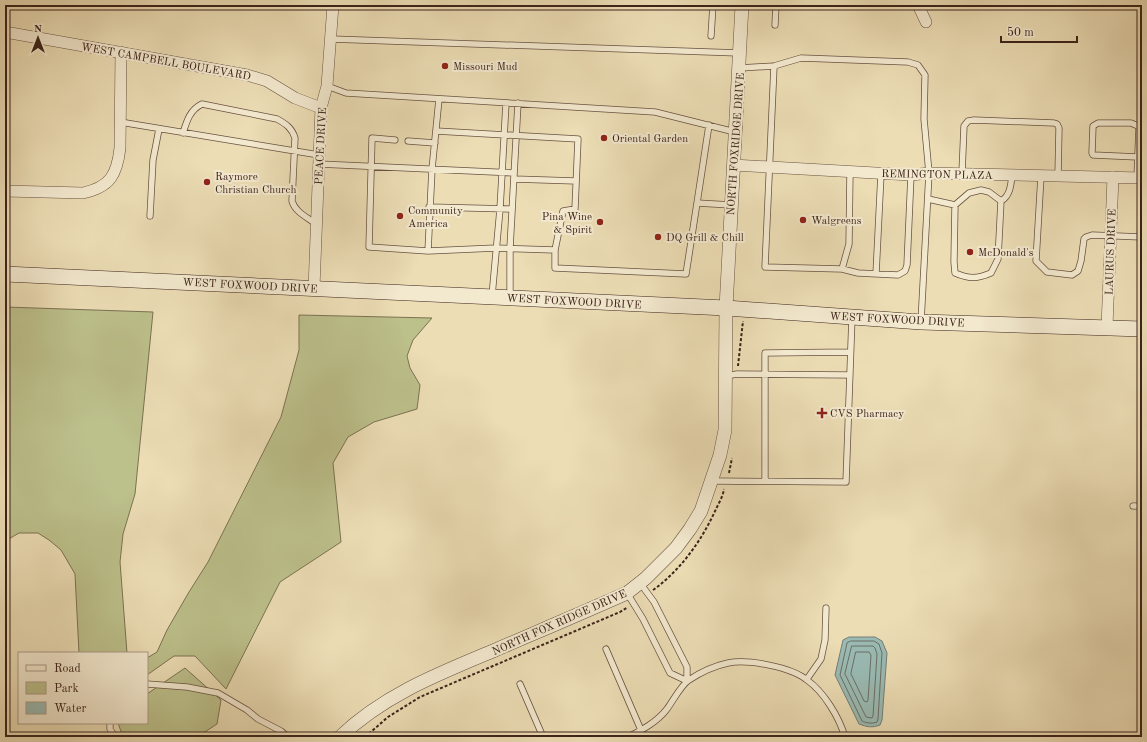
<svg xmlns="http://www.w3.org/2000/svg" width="1147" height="742" font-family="'Old Standard TT',serif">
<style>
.green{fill:#bcc08b;stroke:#7c7252}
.water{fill:#9abbb4;stroke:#747e76}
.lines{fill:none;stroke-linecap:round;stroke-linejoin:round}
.shore{stroke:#6b6f67;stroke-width:1}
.service-casing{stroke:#685241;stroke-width:7}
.minor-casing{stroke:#685241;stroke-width:12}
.tertiary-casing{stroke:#685241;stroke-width:14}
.secondary-casing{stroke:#3c231a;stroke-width:16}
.path{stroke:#3c231a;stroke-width:2;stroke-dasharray:3 2;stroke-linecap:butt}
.service{stroke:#f3e9cf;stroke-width:5.5}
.minor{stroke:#f3e9cf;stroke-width:11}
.tertiary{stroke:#f3e9cf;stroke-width:13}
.secondary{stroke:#f3e9cf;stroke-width:15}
.poi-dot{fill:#8f2418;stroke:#f3e9cf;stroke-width:1.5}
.labels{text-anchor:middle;stroke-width:4;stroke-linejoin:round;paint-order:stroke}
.street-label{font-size:11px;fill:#3c231a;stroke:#f3e9cf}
.poi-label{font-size:11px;fill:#3c231a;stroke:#f3e9cf;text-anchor:start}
</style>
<rect width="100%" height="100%" fill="#ecddb5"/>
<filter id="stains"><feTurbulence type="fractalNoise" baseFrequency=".005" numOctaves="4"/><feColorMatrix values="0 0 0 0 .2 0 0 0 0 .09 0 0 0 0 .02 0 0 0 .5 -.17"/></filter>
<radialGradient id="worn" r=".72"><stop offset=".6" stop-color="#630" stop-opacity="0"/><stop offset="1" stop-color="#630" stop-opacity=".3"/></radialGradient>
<path class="green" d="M5,307L153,312L135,494L123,534L120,562L127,653H79L75,574L61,550L49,540L38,533H19L7,540L5,544Z
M299,315L432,318L413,340L407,356L410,368L420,385L417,409L374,422L348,437L333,463L341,542L280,582L226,689L195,656H174L147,675V658L157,652L167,630L189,592L208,562L281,417L299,350Z
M185,668L221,700L217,724L197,737H123L118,723H147V694Z"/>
<path class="water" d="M849,637H875L882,641L887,653L882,720L880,725C872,728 867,727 859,724L835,675L843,640Z"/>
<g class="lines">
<path class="shore" d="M851,641H874L879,644L882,653L878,719L877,722C872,724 866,723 862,721L840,675L847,643Z
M852,646H873L875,648L877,654L873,716L872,718L866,717L845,674Z
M856,652H869L871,655L868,700L867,702L864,701L851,674Z"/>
<g class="service-casing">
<path id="service" d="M775,25L776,5
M711,36L713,5
M331,39L739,53
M774,66L765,267L842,269L858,273L898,275L905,271L907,265L911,175
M740,68L774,66L801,58L908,62L918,65L925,75L924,119L929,173L921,322
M327,86L346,93L655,112L735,132
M439,99L432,169L428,251L496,248L555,250V268L686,274L697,203L731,205
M120,122L319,155
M436,131L578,139L575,209L563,211L555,250
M183,133C187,120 190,110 202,104L277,119C286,124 292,128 295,138L292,201C295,212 307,217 316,224
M395,140L372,138L369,247L428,251
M408,141L435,143
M319,164L514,173
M962,173L964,126L968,121L974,120L1054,123L1057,124L1059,128L1058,176
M1041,176L1036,261L1047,272L1072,275L1078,271L1081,261L1084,239L1086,237L1092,235L1142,237
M1137,178L1139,128L1138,126L1131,123H1098L1093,126L1092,153L1093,155L1138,157
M514,179L576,181
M981,190L989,192L1001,201L998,259L991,273C977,279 969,279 955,273L954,262L955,205L969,193Z
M928,199L955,205
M1001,201C1010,196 1011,185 1012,175
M697,203L709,125
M429,207L512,209
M150,216L153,160L159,129
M842,269L849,244L850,172
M876,274L881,174
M492,296L500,209L506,103
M510,297V248L518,103
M726,376L737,374L850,375
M712,481L846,482L852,317
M765,481V353L850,352
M1133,506H1142
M640,583L654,602L687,667V681
M627,593L643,619L670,673L687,681
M606,649L641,730
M807,679L821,659L825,640L826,608
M147,684L187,687L218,693L247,710L258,719L281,731L288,737
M520,684L543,737
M110,723V729L115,737
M628,737C642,730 657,722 667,709C673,701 681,685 689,680C701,672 714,666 728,663C748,659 791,667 807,680C824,692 839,717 845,737"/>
</g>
<g class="minor-casing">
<path id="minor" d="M918,5L926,22
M5,32L247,75L267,81L295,98L321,108
M733,165L911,175L929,173L1142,178
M5,191L83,193C110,187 117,175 120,148L121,52
M314,288L321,108L327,86L333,5
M1107,327L1113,177"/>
</g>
<g class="tertiary-casing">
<path id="tertiary" d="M340,737C384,695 438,674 493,651C537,632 582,613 627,593L646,578L676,548L690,529L701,511L720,455L725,430L726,308L742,5"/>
</g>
<g class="secondary-casing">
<path id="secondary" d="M5,274L726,308L921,322L1142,329"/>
</g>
<path class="path" d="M738,366L743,321
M729,473L732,458
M653,590C681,570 702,540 716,509C719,503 723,496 724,489
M365,737L388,717L420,697L620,612L628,607"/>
<use href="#service" class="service"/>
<use href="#minor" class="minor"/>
<use href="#tertiary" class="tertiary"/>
<use href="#secondary" class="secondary"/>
</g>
<g class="poi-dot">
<circle cx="445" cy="66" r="4"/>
<circle cx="604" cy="138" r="4"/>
<circle cx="207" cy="182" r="4"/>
<circle cx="400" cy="216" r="4"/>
<circle cx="803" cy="220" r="4"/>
<circle cx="600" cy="222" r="4"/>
<circle cx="658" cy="237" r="4"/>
<circle cx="970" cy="252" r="4"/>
<path d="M820 407h4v4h4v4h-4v4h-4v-4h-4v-4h4z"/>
</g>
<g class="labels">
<g class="street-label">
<text transform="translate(166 61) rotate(10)" y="4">WEST CAMPBELL BOULEVARD</text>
<text transform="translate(735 144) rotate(-86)" y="4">NORTH FOXRIDGE DRIVE</text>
<text transform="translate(320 146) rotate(-87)" y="4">PEACE DRIVE</text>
<text transform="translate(937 174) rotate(1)" y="4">REMINGTON PLAZA</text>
<text transform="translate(1110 252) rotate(-88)" y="4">LAURUS DRIVE</text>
<text transform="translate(250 285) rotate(3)" y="4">WEST FOXWOOD DRIVE</text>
<text transform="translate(574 301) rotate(3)" y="4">WEST FOXWOOD DRIVE</text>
<text transform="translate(897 319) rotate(3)" y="4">WEST FOXWOOD DRIVE</text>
<text transform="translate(559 622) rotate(-24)" y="4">NORTH FOX RIDGE DRIVE</text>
</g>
<g class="poi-label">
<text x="453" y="70">Missouri Mud</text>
<text x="612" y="142">Oriental Garden</text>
<text x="215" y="180">Raymore<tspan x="215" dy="13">Christian Church</tspan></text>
<text x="408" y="214">Community<tspan x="408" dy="13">America</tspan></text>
<text x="592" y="220" text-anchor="end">Pina Wine<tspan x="592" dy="13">&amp; Spirit</tspan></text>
<text x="811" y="224">Walgreens</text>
<text x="666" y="241">DQ Grill &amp; Chill</text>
<text x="978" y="256">McDonald's</text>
<text x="830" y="417">CVS Pharmacy</text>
</g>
</g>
<rect width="1147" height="742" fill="none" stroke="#ecddb5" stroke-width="20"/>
<rect x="6" y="6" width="1135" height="730" fill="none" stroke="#3c231a" stroke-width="2"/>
<rect x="10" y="10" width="1127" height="722" fill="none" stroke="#3c231a"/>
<rect x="18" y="652" width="130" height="72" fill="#f3e9cf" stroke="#aa9a87"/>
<rect x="26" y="665" width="20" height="6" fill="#f3e9cf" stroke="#aa9a87"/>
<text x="54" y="672" font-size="12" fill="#3c231a">Road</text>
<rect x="26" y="682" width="20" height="12" fill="#bcc08b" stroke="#aa9a87"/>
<text x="54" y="692" font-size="12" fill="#3c231a">Park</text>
<rect x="26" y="702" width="20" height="12" fill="#9abbb4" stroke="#aa9a87"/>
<text x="54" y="712" font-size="12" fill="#3c231a">Water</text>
<g transform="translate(38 38)" stroke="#f3e9cf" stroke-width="3" paint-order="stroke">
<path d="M0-3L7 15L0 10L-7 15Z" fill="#3c231a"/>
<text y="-6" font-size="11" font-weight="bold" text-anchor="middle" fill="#3c231a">N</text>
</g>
<path d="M1001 36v6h76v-6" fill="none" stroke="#3c231a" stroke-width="2"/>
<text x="1007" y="36" font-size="12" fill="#3c231a" stroke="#f3e9cf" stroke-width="3" paint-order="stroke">50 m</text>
<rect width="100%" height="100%" filter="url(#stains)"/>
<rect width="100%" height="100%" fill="url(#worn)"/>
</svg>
